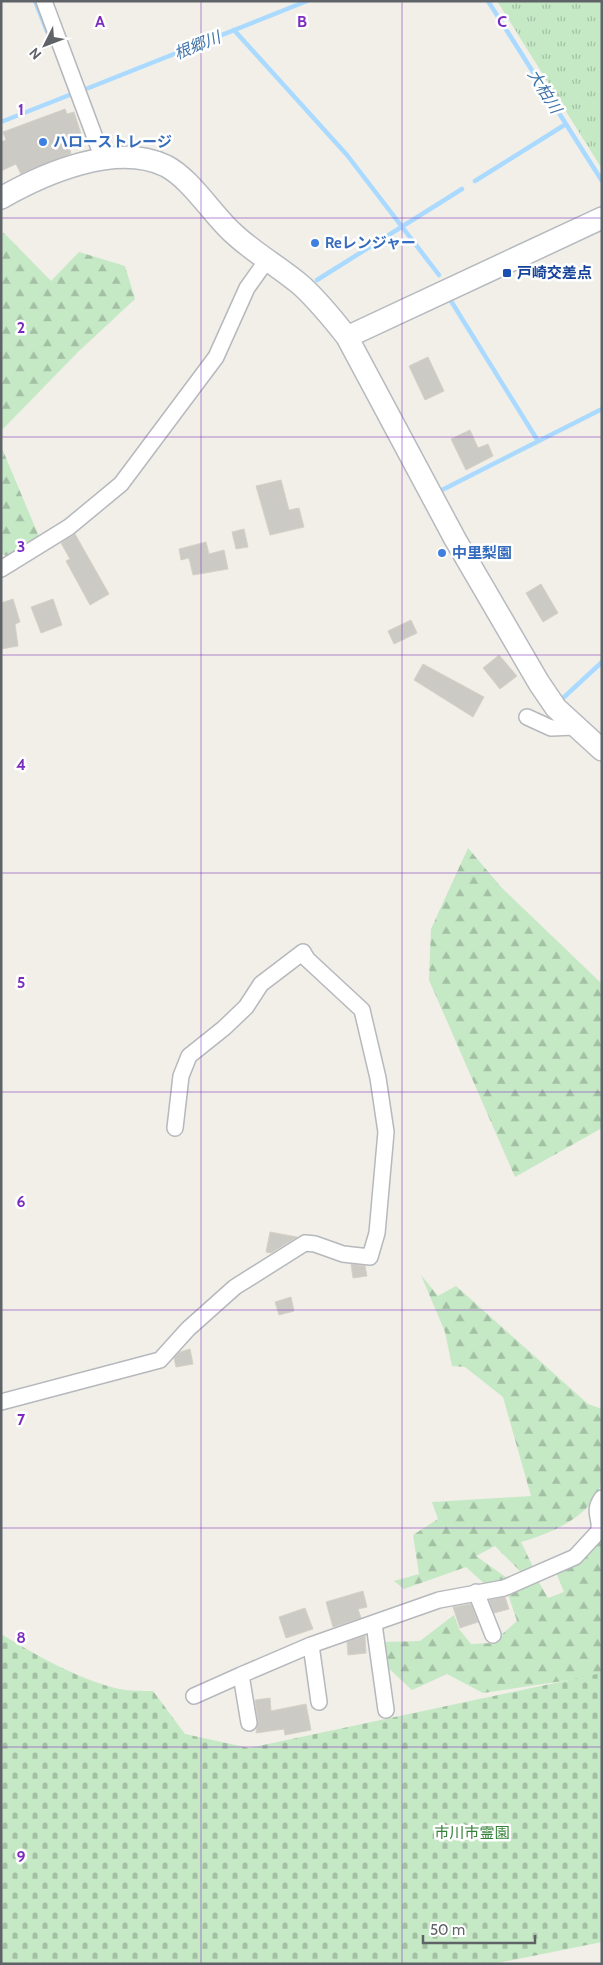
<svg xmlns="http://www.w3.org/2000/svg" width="603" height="1965" font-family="Cabin,'Noto Sans JP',sans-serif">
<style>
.grass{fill:url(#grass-tufts)}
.forest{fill:url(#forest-firs)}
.cemetery{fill:url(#cemetery-stones)}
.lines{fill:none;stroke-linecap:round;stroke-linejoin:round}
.stream{stroke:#aadaff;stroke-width:4.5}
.building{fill:#cccac5;stroke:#d6d1c6}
.street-casing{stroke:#b5b8bc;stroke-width:18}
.secondary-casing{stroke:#b6babf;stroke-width:24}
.street{stroke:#fff;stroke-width:15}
.secondary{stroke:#fff;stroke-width:21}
.grid{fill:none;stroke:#7b2cbf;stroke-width:1;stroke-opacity:0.55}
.shop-dot{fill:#3f7fe0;stroke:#fff;stroke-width:2}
.transit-dot{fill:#1a4fb4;stroke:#fff;stroke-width:2}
.labels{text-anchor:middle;stroke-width:5;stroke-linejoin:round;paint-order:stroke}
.shop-label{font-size:15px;font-weight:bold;fill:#366cbe;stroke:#fff;text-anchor:start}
.transit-label{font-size:15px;font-weight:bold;fill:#164399;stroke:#fff;text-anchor:start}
.park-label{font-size:15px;fill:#348238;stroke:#fff}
.water-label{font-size:16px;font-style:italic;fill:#4174aa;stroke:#fff}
.grid-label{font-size:16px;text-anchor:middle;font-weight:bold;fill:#7b2cbf;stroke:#fff;stroke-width:5;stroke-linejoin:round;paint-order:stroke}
</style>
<defs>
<pattern id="grass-tufts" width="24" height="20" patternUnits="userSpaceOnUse" patternTransform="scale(1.25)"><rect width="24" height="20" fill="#c5e8c5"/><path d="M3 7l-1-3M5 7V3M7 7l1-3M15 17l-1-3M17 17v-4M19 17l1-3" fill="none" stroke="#a3c0a4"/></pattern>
<pattern id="forest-firs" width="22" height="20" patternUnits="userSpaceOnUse" patternTransform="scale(1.25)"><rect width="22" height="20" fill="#c5e8c5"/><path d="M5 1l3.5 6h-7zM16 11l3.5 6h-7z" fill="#a3c0a4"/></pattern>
<pattern id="cemetery-stones" width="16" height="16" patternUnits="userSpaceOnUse" patternTransform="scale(1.25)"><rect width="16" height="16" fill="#c5e8c5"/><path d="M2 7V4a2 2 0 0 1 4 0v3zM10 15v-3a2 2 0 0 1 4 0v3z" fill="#a3c0a4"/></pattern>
</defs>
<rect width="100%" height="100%" fill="#f1efe8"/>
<path class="grass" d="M497,1H602V169Z"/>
<path class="forest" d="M4,233L51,281L79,252L125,266L135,299L78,352L1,431V234Z
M1,446L40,539L6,556L1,553Z
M468,848L501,887L602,984V1128L515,1177L429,980L431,929Z
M421,1275L438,1296L456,1286L588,1404L602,1409C602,1431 603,1457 602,1479C596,1515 552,1533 521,1542L534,1569L524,1575L495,1546L476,1556L507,1578L488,1587L466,1567L404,1589L394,1581L419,1574L413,1535L438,1519L432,1502L531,1496L503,1397L465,1367L452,1366L445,1332Z
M602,1537V1675L483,1693L447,1674L412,1690L385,1665L382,1642L420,1641L454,1615L459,1629L471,1644L492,1643L517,1621L507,1591L537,1579L548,1598L564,1592L556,1572L574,1566Z"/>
<path class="cemetery" d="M1,1634C38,1656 77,1679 119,1689C130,1691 142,1691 153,1691L185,1734L249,1748L602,1673V1942L493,1964H1Z"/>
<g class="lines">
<path class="stream" d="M35,1L52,44
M488,1L602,181
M234,30L347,155L439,275
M86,89L307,1
M1,122L72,94
M475,181L566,124
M317,280L462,189
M451,301L538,441
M442,490L602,409
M562,699L602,662"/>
</g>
<path class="building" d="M65,109L67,114L74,112L82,137L68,141L71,154L21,174L16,164L1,171V142L6,140L3,132Z
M428,357L444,391L425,400L409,366Z
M470,430L478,448L488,444L493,456L466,470L451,439Z
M281,480L289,510L299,508L304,527L270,535L256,486Z
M244,529L248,547L236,549L232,532Z
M75,534L109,594L90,605L66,561L70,559L61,543Z
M206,542L209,554L224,550L228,569L193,575L189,558L181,560L179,549Z
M541,584L558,613L543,622L526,593Z
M13,599L20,622L15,624L18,646L1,649V603Z
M53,599L62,625L41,633L31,607Z
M411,620L417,633L394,644L388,631Z
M499,655L517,676L500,689L483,668Z
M423,664L484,697L473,717L414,680Z
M270,1232L297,1237L271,1253L266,1252Z
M351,1264L365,1266L367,1276L353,1278Z
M291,1297L294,1311L279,1315L275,1302Z
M190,1349L193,1364L176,1367L174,1358L180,1352Z
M363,1591L367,1607L358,1609L361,1618L333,1627L326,1602Z
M505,1597L509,1609L494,1613L489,1600Z
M471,1604L478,1622L460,1628L453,1607Z
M305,1608L313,1629L286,1638L279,1617Z
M365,1636L366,1653L348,1655L347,1642Z
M270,1698L271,1711L306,1704L311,1730L285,1735L284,1729L256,1733L258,1721L255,1700Z"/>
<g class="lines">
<g class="street-casing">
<path id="street" d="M44,1L103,159
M1,569L69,527L121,484L216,357L247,288L267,260
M527,717L551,728L575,727
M1,1402L160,1360L188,1329L235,1287L305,1243L315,1244L343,1254L370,1257L377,1233L386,1132L378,1078L362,1010L307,959L303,952L261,984L246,1007L224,1028L189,1056L181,1076L175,1128
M476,1592L493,1635
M374,1624L386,1710
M311,1645L319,1702
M194,1696L241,1675
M249,1723L241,1675L311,1645L439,1600L504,1588L575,1557L598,1532C603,1520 591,1513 602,1498"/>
</g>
<g class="secondary-casing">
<path id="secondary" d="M1,198C45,173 116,142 166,166C191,179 212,214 233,233C254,253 280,267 302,286C319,302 333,319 347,337L455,539L539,683L556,708L602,750
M347,337L602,218"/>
</g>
<use href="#street" class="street"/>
<use href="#secondary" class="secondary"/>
</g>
<path class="grid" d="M201,1V1964M402,1V1964M1,218H602M1,437H602M1,655H602M1,873H602M1,1092H602M1,1310H602M1,1528H602M1,1747H602"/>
<g class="shop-dot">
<circle cx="43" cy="142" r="5"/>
<circle cx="315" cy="243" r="5"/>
<circle cx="442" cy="553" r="5"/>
</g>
<rect class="transit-dot" x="502" y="268" width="10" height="10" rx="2.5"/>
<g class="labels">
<g class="shop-label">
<text x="53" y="147">ハローストレージ</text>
<text x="325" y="248">Reレンジャー</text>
<text x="452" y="558">中里梨園</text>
</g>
<g class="transit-label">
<text x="517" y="278">戸崎交差点</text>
</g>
<g class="park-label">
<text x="472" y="1838">市川市霊園</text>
</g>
<g class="water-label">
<text transform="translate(197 45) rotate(-22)" y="6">根郷川</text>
<text transform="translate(545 91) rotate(58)" y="6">大柏川</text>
</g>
</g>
<g class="grid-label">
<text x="100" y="27">A</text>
<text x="302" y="27">B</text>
<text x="502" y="27">C</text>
<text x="21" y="115">1</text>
<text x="21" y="333">2</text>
<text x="21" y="552">3</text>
<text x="21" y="770">4</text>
<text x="21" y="988">5</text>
<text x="21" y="1207">6</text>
<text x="21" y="1425">7</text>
<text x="21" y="1643">8</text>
<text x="21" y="1862">9</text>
</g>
<rect width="603" height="1965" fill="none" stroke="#5f6368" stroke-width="5"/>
<g transform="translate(45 45) rotate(228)" stroke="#ffffff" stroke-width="4" paint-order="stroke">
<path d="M0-4L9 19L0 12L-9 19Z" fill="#5f6368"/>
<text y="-8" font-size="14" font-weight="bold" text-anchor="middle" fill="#5f6368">N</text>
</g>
<path d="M423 1935v8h112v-8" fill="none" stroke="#5f6368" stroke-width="2.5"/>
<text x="430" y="1935" font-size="15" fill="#5f6368" stroke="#ffffff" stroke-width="4" paint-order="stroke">50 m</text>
</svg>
